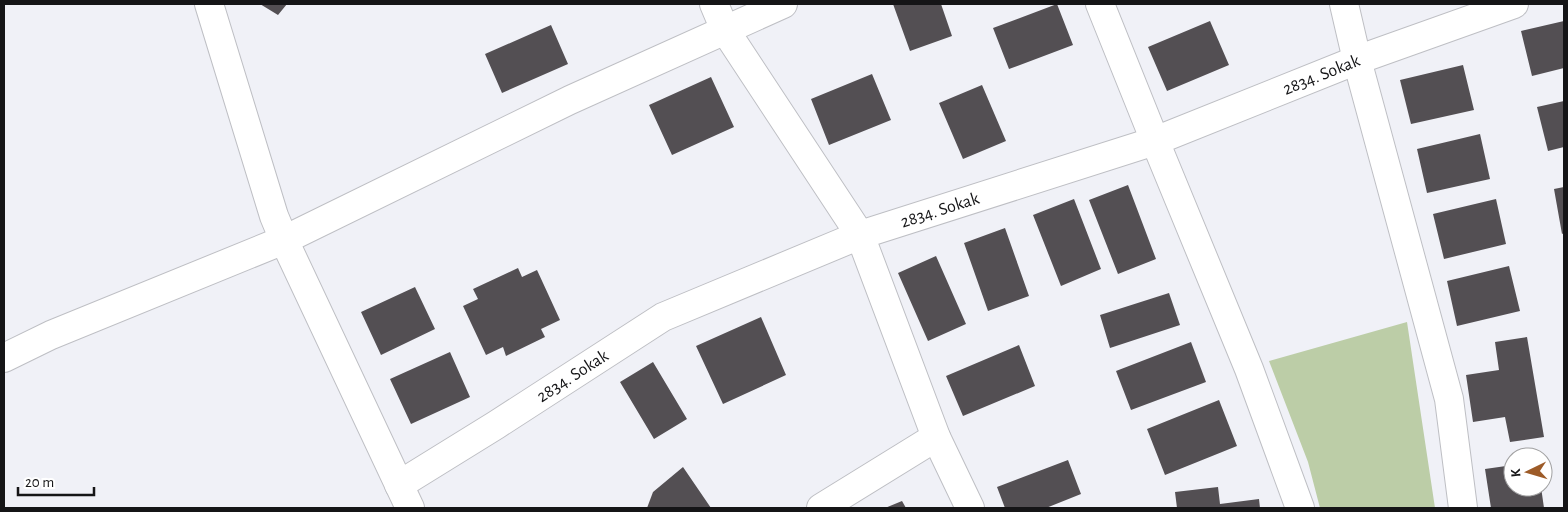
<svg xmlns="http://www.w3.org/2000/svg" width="1568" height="512" font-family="'Alegreya Sans',sans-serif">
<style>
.green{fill:#bccda7}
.building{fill:#534f53}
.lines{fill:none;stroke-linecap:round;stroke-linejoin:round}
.minor-casing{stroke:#bebfc4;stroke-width:30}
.minor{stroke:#fff;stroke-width:28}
.labels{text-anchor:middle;stroke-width:5;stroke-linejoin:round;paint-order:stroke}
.street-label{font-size:18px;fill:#151517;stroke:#fff}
</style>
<rect width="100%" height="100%" fill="#f0f1f7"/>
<path class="green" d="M1407,322L1435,508H1320L1308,462L1269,361Z"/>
<path class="building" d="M260,4H287L278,15Z
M893,4H941L952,36L910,51Z
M1057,4L1073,45L1009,69L993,28Z
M1210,21L1229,65L1167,91L1148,47Z
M1564,21V68L1532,76L1521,31Z
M551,25L568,64L502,93L485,54Z
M1463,65L1474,110L1411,124L1400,80Z
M872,74L891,120L829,145L811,99Z
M711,77L734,127L672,155L649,105Z
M982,85L1006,141L963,159L939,103Z
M1564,101V147L1548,151L1537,107Z
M1480,134L1490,179L1427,193L1417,149Z
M1128,185L1156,259L1118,274L1089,200Z
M1564,187V233L1562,234L1554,189Z
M1074,199L1101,269L1061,286L1033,215Z
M1496,199L1506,244L1444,259L1433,214Z
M1005,228L1029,296L988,311L964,243Z
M936,256L966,324L928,341L898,273Z
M1509,266L1520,311L1457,326L1447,281Z
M518,268L522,277L537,270L560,320L541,329L545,337L506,356L503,347L486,355L463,306L478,299L473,289Z
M415,287L435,329L381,355L361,312Z
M1169,293L1180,325L1110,348L1100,315Z
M761,317L786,375L723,404L696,346Z
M1527,337L1544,437L1510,442L1505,417L1473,422L1466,375L1499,370L1495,342Z
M1191,342L1206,382L1131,410L1116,371Z
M1019,345L1035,386L963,416L946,376Z
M450,352L470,397L411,424L390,379Z
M653,362L687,419L654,439L620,382Z
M1219,400L1237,446L1165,475L1147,429Z
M1068,460L1081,494L1046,508H1005L997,487Z
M1513,465V487H1541L1544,508H1491L1485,469Z
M683,467L711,508H647L653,492Z
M1218,487L1220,504L1259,499L1260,508H1177L1175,492Z
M902,501L906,508H885Z"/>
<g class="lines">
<g class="minor-casing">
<g id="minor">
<path d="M209,4L274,216L284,240L410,508"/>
<path d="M714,4L725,30L860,235L936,437L970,508"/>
<path d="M1100,4L1155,141L1249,369L1300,508"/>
<path d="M1344,4L1357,60L1449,399L1463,508"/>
<path d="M4,358L51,335L284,240L570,100L783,4"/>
<path id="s1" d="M399,485L496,425L663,317L860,235L1155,141L1357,60L1514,4"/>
<path d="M821,508L936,437"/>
</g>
</g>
<use href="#minor" class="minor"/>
</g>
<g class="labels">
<g class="street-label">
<text dy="6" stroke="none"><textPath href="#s1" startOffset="1015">2834. Sokak</textPath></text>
<text dy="6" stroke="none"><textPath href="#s1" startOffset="610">2834. Sokak</textPath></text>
<text dy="6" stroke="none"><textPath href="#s1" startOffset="205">2834. Sokak</textPath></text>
</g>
</g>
<rect width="1568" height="512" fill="none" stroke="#151517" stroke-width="10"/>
<g transform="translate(1528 472) rotate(265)"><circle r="24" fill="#ffffff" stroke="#a1a1a2"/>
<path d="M0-4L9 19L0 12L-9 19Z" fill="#9d5b28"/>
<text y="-8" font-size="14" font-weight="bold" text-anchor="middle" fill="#151517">K</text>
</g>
<path d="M18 487v8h76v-8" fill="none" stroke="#151517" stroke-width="2.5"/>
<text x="25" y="487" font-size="15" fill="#151517" stroke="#ffffff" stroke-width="4" paint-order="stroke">20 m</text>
</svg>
